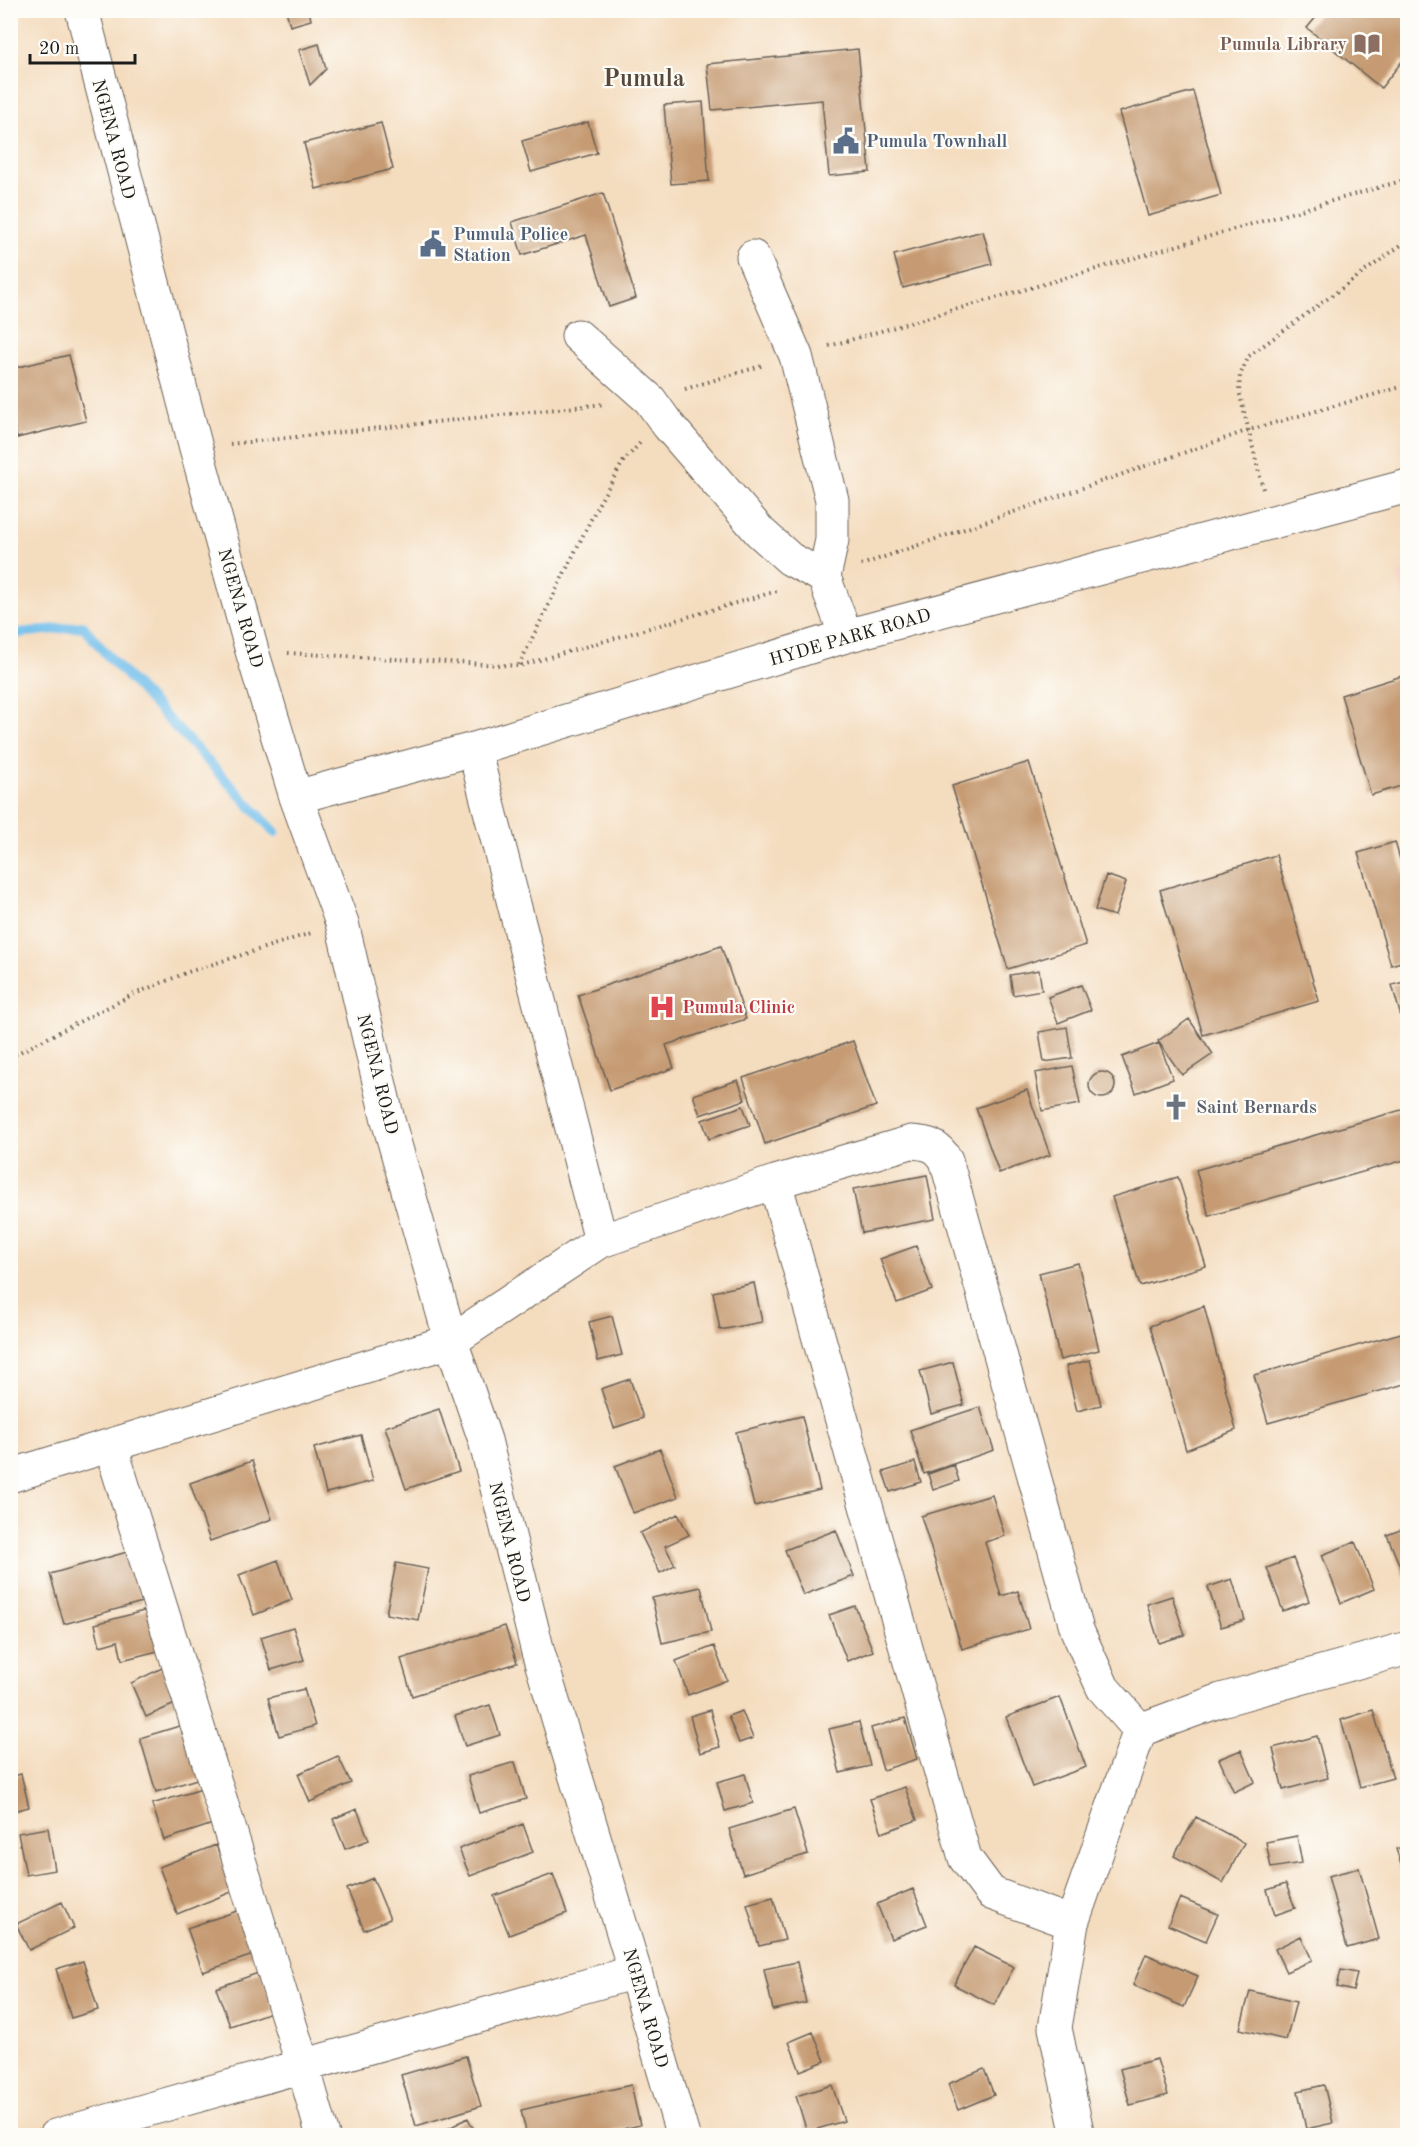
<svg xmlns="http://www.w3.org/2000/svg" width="1418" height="2146" font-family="'Old Standard TT',serif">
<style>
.built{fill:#f6d2c5}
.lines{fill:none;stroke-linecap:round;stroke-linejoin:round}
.stream{stroke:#70beeb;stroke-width:10}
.building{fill:#c69b73}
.minor-casing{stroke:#685f55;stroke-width:35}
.path{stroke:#685f55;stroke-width:4;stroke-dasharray:1.5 4.5;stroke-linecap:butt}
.minor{stroke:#fff;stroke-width:33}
.labels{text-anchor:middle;stroke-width:4.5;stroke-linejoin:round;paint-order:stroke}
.education-label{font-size:18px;font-weight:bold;fill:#785e54;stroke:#fdfcf7;text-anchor:end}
.street-label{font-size:18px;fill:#1c1c1c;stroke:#fdfcf7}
.service-label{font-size:18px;font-weight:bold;fill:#4e5e75;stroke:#fdfcf7;text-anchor:start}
.health-label{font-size:18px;font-weight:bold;fill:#be3a42;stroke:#fdfcf7;text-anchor:start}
.worship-label{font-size:18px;font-weight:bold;fill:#5b616d;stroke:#fdfcf7;text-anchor:start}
.district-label{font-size:24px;font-weight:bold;fill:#58483a;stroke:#fdfcf7}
</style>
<rect width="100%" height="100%" fill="#fdfcf7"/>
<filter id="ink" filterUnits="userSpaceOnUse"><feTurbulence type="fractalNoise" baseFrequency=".0167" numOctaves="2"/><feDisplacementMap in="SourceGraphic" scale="12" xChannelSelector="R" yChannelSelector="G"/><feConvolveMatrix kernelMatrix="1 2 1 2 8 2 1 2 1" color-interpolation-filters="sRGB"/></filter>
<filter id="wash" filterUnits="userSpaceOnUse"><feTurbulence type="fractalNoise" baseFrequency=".008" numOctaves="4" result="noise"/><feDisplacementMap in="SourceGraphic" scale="24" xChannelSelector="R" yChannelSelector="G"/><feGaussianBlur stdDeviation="1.35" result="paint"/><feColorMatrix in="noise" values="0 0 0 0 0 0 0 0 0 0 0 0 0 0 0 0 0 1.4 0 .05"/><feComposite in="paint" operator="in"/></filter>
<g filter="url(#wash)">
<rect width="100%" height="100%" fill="#f4dcbe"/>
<path class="built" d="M1407,570H1408L1407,613L1397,573Z"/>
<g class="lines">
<path class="stream" d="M10,634L83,626L108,656L275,832"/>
</g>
<g id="blocks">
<path class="building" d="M286,10H309L311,20L290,26Z
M1322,10H1408V64L1403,60L1381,88L1307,28Z
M319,44L326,69L310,85L299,50Z
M858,49L870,172L829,176L822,100L712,110L707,64Z
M1193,91L1221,195L1148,216L1119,112Z
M703,102L709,181L671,184L664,105Z
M588,122L597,153L531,172L522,141Z
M381,123L393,169L316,189L304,143Z
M603,193L636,298L609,307L586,235L522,255L512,222Z
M983,231L992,264L903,288L894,255Z
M69,355L86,421L17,438L10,410V369Z
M1402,676L1408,695V784L1371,795L1341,695Z
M1029,762L1086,945L1008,969L952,786Z
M1395,842L1408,887V960L1391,965L1358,853Z
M1276,855L1319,1001L1203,1035L1160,890Z
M1106,875L1126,882L1115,916L1095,910Z
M721,946L746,1019L666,1045L674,1068L610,1090L578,995Z
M1039,970L1042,990L1013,995L1010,975Z
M1408,981V1038H1407L1392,985Z
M1081,985L1091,1010L1058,1023L1048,997Z
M1189,1019L1213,1054L1182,1075L1158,1041Z
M1067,1027L1072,1058L1044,1062L1039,1032Z
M853,1041L876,1106L765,1144L743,1078Z
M1159,1043L1173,1079L1136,1093L1122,1057Z
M1072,1066L1080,1104L1042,1111L1035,1073Z
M1089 1085a13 13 0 1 1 26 0a13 13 0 1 1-26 0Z
M738,1080L745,1100L700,1115L693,1095Z
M1027,1090L1050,1155L999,1173L976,1108Z
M743,1106L750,1125L709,1139L702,1120Z
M1408,1108V1159L1209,1216L1196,1170Z
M927,1175L935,1219L862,1233L853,1189Z
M1178,1177L1206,1266L1140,1286L1112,1197Z
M916,1246L932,1290L897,1303L880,1259Z
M1078,1263L1099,1350L1060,1360L1039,1273Z
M754,1283L762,1322L720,1330L713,1292Z
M1204,1306L1236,1430L1186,1450L1150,1326Z
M612,1316L622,1355L598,1361L589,1322Z
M1408,1331V1383L1268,1423L1254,1375Z
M1090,1360L1101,1405L1077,1411L1066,1366Z
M953,1362L964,1405L931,1414L920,1371Z
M630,1379L643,1418L614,1428L601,1389Z
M980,1407L994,1450L924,1474L910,1430Z
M439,1409L459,1471L406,1489L385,1427Z
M802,1416L820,1490L754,1506L736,1432Z
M361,1435L373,1481L326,1493L314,1448Z
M660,1449L678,1497L633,1513L615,1466Z
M252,1461L272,1519L210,1541L190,1483Z
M915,1462L921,1482L890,1492L883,1472Z
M954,1465L959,1481L933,1490L928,1474Z
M992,1495L1005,1536L985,1542L1001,1596L1018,1591L1029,1629L962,1649L921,1516Z
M678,1514L689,1535L665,1546L675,1565L660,1573L640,1533Z
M1408,1527V1575L1404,1576L1387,1535Z
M836,1530L854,1576L803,1595L785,1550Z
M1355,1542L1374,1589L1341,1603L1322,1555Z
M127,1552L142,1602L64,1624L50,1574Z
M1293,1558L1309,1601L1283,1611L1267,1568Z
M278,1560L292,1600L254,1615L239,1575Z
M396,1563L428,1569L418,1620L386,1614Z
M1232,1579L1245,1620L1221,1627L1208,1587Z
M701,1587L711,1632L662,1643L652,1598Z
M1172,1596L1185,1635L1159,1643L1147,1604Z
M855,1606L873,1651L847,1661L829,1615Z
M151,1609L162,1650L122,1660L118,1641L100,1646L95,1624Z
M505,1626L517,1663L412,1696L401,1659Z
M293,1627L304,1660L271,1670L261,1637Z
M714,1646L727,1680L688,1695L676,1661Z
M162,1668L177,1703L146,1717L131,1683Z
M304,1689L315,1726L279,1736L268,1698Z
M1060,1697L1086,1767L1032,1787L1006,1717Z
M490,1705L500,1735L465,1746L455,1716Z
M710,1710L720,1747L700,1753L690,1716Z
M1373,1710L1393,1778L1360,1787L1341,1720Z
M742,1711L753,1738L739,1743L728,1716Z
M905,1718L917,1759L883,1770L871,1728Z
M859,1722L870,1766L840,1773L829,1729Z
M186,1724L203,1777L156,1792L140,1738Z
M1317,1736L1328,1778L1283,1790L1273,1748Z
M1241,1750L1255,1782L1234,1792L1219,1759Z
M338,1756L351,1783L310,1802L298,1774Z
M515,1762L526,1799L479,1813L468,1776Z
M21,1774L29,1807L10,1812V1777Z
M745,1774L753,1803L725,1811L717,1782Z
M905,1787L917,1820L882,1833L870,1799Z
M202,1789L213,1824L164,1840L152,1804Z
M357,1809L369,1840L345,1849L333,1819Z
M794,1809L808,1854L743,1874L729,1829Z
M1196,1817L1244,1843L1223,1883L1174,1856Z
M523,1824L533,1852L470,1876L459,1849Z
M48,1828L55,1870L26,1875L18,1833Z
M1297,1836L1302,1863L1271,1868L1266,1842Z
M216,1845L234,1891L177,1914L159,1867Z
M1408,1845V1881H1407L1396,1849Z
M1359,1868L1379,1939L1347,1948L1328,1876Z
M553,1874L567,1913L509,1935L494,1896Z
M373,1878L390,1919L364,1930L347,1889Z
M1286,1884L1295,1908L1275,1915L1267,1890Z
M913,1889L927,1925L891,1939L877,1904Z
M773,1897L785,1940L759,1946L747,1904Z
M1180,1898L1218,1914L1206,1941L1168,1925Z
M62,1902L74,1928L29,1950L16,1924Z
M243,1909L259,1953L203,1972L187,1928Z
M1301,1936L1312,1960L1286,1972L1275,1949Z
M974,1947L1014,1967L994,2005L954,1985Z
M1146,1954L1198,1976L1184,2007L1133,1985Z
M83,1961L98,2010L71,2018L56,1969Z
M797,1962L806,2003L773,2010L764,1969Z
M1341,1970L1357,1973L1353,1991L1337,1987Z
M261,1972L274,2011L230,2026L216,1988Z
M1250,1991L1296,2002L1286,2040L1240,2029Z
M813,2032L825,2061L800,2071L789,2042Z
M466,2056L481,2106L416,2126L401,2075Z
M1157,2059L1168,2095L1130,2105L1120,2069Z
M984,2069L994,2095L958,2110L948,2084Z
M631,2085L640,2125L594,2136H527L521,2110Z
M832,2085L844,2121L807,2132L796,2096Z
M1324,2085L1333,2123L1306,2129L1298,2091Z
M468,2118L477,2136H434Z"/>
</g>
</g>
<g filter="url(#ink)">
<use href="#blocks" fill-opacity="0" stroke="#685f55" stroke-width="1.5"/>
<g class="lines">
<g class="minor-casing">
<path id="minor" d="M82,10L196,448L252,651L296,797L342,923L388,1120L451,1341L485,1440L538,1652L635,1972L683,2136
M753,257L796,356L832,500V540L824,577L846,636
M578,336L650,400L668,425L760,532L790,559L824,577
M474,749L601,1241L775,1182L965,1858L991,1893L1072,1923
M296,797L474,749L846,636L1408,486
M775,1182L911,1142C928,1143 937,1145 946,1160L1077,1630L1103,1688L1140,1730
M111,1447L303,2066L323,2136
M10,1476L451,1341L601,1241
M55,2136L635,1972
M1078,2136L1055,2028L1072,1923L1140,1730L1221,1700L1408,1648"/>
</g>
<path class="path" d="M829,346L1408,179
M685,389L764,365
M230,444L604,404
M1263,489L1239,391L1240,375L1249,356L1408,240
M861,565L1249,430L1408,385
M288,653L519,666L777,591
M519,665L598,505L623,462L640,443
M10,1057L132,995L188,972L311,933"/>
<use href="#minor" class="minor"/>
</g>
</g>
<defs>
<g id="library-bare" transform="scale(2.07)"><path d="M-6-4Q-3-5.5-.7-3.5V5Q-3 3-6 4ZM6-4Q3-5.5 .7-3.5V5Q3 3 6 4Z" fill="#8d6e63" stroke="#fdfcf7" stroke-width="2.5" paint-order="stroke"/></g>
<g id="civic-bare" transform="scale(2.07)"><path d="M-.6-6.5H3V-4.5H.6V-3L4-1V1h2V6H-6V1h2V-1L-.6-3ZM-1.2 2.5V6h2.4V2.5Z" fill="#5c6f8a" stroke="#fdfcf7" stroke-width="2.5" paint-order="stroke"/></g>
<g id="hospital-bare" transform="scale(2.07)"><path d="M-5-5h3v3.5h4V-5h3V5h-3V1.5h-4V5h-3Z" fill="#e0444e" stroke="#fdfcf7" stroke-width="2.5" paint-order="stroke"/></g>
<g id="church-bare" transform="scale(2.07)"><path d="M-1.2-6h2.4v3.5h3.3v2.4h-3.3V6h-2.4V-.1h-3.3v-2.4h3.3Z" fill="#6b7280" stroke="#fdfcf7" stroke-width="2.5" paint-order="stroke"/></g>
</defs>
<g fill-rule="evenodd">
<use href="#library-bare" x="1367" y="44"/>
<use href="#civic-bare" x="846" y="141"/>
<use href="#civic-bare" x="433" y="244"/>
<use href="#hospital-bare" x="662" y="1007"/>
<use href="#church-bare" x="1176" y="1107"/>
</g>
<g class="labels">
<g class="education-label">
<text x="1347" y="50">Pumula Library</text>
</g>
<g class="street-label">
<text transform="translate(114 139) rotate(75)" y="6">NGENA ROAD</text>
<text transform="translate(241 608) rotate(74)" y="6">NGENA ROAD</text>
<text transform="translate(850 637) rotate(-16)" y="6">HYDE PARK ROAD</text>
<text transform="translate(378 1074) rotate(76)" y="6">NGENA ROAD</text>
<text transform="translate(510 1542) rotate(76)" y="6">NGENA ROAD</text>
<text transform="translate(646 2008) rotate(74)" y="6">NGENA ROAD</text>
</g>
<g class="service-label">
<text x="866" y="147">Pumula Townhall</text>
<text x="453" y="240">Pumula Police<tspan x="453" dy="21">Station</tspan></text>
</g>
<g class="health-label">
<text x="682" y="1013">Pumula Clinic</text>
</g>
<g class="worship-label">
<text x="1196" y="1113">Saint Bernards</text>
</g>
<g class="district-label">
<text x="644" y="86">Pumula</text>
</g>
</g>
<rect width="1418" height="2146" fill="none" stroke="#fdfcf7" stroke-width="36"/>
<path d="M30 54v9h105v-9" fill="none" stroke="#1c1c1c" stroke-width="3"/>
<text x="39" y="54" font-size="18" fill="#1c1c1c" stroke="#fdfcf7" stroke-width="4.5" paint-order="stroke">20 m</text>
</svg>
